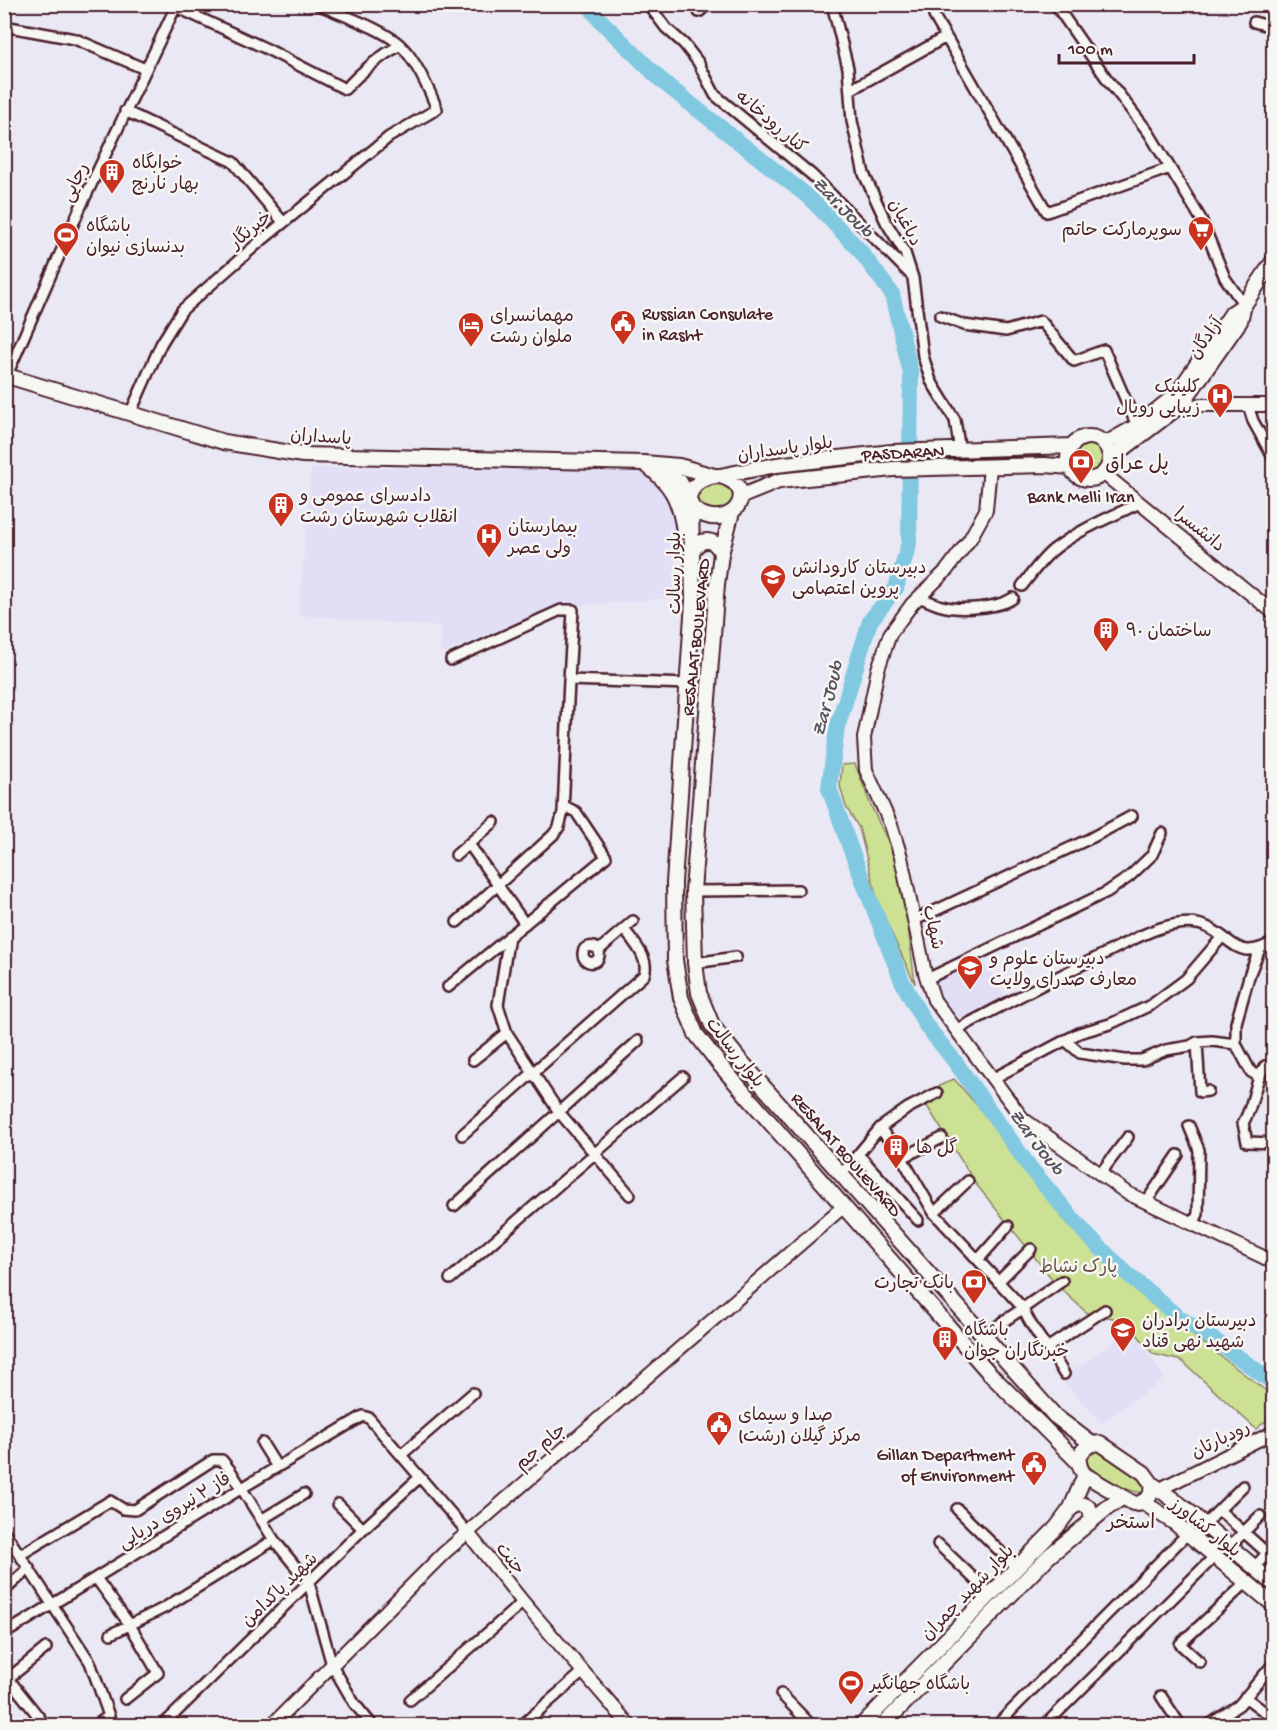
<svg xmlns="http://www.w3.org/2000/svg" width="1278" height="1730" font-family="'Gochi Hand','Playpen Sans Arabic',sans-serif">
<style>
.built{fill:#e2def6}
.green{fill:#cde195;stroke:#8c8060;stroke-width:1.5}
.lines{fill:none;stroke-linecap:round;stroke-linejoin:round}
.river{stroke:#80c9e0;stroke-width:16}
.minor-casing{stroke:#4a1f2b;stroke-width:14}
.tertiary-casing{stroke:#4a1f2b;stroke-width:16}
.secondary-casing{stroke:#4a1f2b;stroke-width:18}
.minor{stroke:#f6f6f2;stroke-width:9}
.tertiary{stroke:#f6f6f2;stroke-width:12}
.secondary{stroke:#f6f6f2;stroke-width:14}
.labels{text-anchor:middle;stroke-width:5;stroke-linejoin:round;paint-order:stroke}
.street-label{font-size:18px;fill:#4a1f2b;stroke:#f6f6f2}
.poi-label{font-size:18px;fill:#4a1f2b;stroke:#f6f6f2;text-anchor:start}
.park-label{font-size:18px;fill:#6b5046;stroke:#f6f6f2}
.water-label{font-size:20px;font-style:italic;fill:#5a5261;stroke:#f6f6f2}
.neighbourhood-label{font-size:20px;fill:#4a1f2b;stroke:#f6f6f2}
</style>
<rect width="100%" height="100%" fill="#eae8f4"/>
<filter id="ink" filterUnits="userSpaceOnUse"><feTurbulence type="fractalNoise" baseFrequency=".0167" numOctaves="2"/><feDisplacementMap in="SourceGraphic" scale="12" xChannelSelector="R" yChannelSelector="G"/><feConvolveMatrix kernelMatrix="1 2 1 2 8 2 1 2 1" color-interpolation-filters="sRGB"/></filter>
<g filter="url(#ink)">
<path class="built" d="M311,468H635L652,477L669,495L677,520L672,598L559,607L441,653L442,627L299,615Z
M979,954L1008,1002L961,1023L930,980Z
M1132,1329L1165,1378L1102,1423L1061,1379Z"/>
<path class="green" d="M1073 458a16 16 0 1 1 32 0a16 16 0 1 1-32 0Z
M721,482L733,489L736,499C732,502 728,508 724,510C712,516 698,509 694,497L706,484Z
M855,764L872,808L891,848L900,879L908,927L915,984L879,906L859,828L846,807L840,786L842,765Z
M954,1079L1149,1302L1273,1396V1415L1256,1429L1182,1361L1153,1354L1132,1328L1113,1318L1087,1313L1057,1285L976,1184L920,1095Z
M1098,1448L1143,1479L1147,1488L1144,1492C1133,1495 1092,1474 1087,1463C1086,1459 1087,1457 1088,1453Z"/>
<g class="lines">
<path class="river" d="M588,4L599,19L663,82L811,199L861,252L892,294L911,374L909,543L896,588L870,621L837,728L829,788L851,850L902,981L925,1024L956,1063L1031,1169L1084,1232L1125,1272L1178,1317L1217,1342L1274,1383"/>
<g class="minor-casing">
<path id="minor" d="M648,4L666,28L684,44L698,62L715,95L812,175L912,276
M832,4L848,68L852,121L864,174L886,222L905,253L913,278L923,356L931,381L955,420L960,451
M1055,4L1107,79L1149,133L1201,219L1225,278L1244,305
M176,7L267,49L345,89C361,72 380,56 400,45
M699,12L708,4
M934,16L1047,212L1170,168
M1254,22L1265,25
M4,26L75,39L145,69
M850,90L946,37
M125,111L233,162L283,222
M940,316L964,325L1006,331L1041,321L1074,361L1104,350L1137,426
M7,375L81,206L177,4
M1248,405L1253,421L1274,459
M130,414L161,344L182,310L256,245L389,137L437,109C430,91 414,57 400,45C384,29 339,14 317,4
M1022,586C1032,573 1041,560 1053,550C1078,530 1110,517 1140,503
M919,597C927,600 934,604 942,606C960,611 999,608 1013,598
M451,660L561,610H573L569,680
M469,844L525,924
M456,855L494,822
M693,891L798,890
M915,920L1091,838L1132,816
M457,922L553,835L559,827L563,812L569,680L689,684
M509,936L498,1005L507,1033L559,1112L630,1195
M599,950C594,946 584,944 583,953C582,965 602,967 599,950L633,921
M695,963L736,957
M927,979L1107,892L1129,877L1152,855L1162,833
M448,987L606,857L576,812L564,806
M956,1030C1003,1005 1050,980 1098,957C1119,947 1142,933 1164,927C1178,923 1196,921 1209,928C1236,942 1238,961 1274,942
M1065,1040L1080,1053L1125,1060H1142L1166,1050L1190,1046L1197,1042L1212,1041L1236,1044
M1197,1042L1200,1092L1208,1091
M473,1060L507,1033
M1274,1066H1265C1253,1084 1255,1103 1243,1123L1247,1142L1274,1143
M1258,1076L1251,1072L1236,1044V1023L1250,973L1260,949
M992,1079L1079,1033L1110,1024L1151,1005L1186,979L1222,937
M1189,1126L1199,1150L1198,1214L1193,1224
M880,1128L902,1158L934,1213L1023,1308C1032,1332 1052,1351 1064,1374
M462,1135L644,975C650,958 633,942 624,929
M858,1154L918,1220
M902,1158L942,1138
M1100,1174L1128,1137
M841,1175L880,1128L908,1108L937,1093
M1146,1202L1178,1155
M454,1206L638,1041
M934,1213L968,1181
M978,1260L1008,1226
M450,1279L683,1077
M998,1282L1031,1249
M983,1336L1062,1281
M1047,1348L1105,1310
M262,1443L277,1467
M401,1455L473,1393
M338,1504L363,1529
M957,1509L1016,1567
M1219,1510L1267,1553L1254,1568
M261,1520L304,1494
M1204,1525L1243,1486
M4,1531L90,1662L109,1716L96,1725
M938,1544L990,1594
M1229,1547L1260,1516
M20,1555L110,1501L123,1509L135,1510L213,1460H222L230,1470L274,1540L309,1583L332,1665L354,1703L373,1726
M96,1578L130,1625L158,1673L125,1699
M4,1591L29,1568
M4,1634L242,1488L363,1416L369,1418L468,1533
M111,1634L164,1608L274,1540
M1200,1662L1180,1644L1247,1582
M4,1673L46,1726
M9,1678L46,1648
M781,1694L812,1726
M1161,1696L1181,1726
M1245,1697L1274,1719
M410,1700L523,1602
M162,1726L363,1529L420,1477
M521,1726L583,1672
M996,1726L1188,1533
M1044,1726L1215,1556
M1207,1726L1239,1705L1274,1663"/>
</g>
<g class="tertiary-casing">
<path id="tertiary" d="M1177,408L1202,405H1274
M990,467L986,510L970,539L946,571L912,604L890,634L878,669L864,738L866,770L891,825L901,857L925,973L934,1000L1023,1119L1127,1193L1261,1256L1274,1263
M1103,473L1274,613
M1160,1489L1274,1432
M468,1533L523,1602L630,1726
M271,1726L444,1553L844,1206"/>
</g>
<g class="secondary-casing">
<path id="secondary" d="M4,375L224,442L303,455L644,463C671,484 679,497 684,531
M1068 458a21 21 0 1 1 42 0a21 21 0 1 1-42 0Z
M1105,444L1137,426L1177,394L1232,313L1244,305
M1110,459L1177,408L1188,395L1240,321L1244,305L1274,260
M644,463L679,466L714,476
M662,469L680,482L689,498
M720,476L776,465L892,452L1072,446
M720,476C760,487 735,527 704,515C674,504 695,475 720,476Z
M742,496L779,481L893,469L1045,465L1070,467
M691,504L693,601L674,883L675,960L681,998L696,1034L720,1065L990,1374L1079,1463
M732,512L721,554L717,584L693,891L695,963L699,993L712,1025L739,1059L1055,1416L1092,1444
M693,550C702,537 716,538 721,554
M1100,1443L1144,1473L1152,1484L1153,1489L1148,1499L1138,1504L1133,1503L1085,1475C1072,1460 1082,1444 1100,1443Z
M1152,1484L1186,1509L1274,1584
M1144,1503L1175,1523L1274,1605
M1071,1508C1083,1500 1093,1506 1091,1520
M861,1726L1057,1527L1071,1508L1085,1475
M882,1726L1049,1556L1107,1508L1122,1498"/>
</g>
<use href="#minor" class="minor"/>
<use href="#tertiary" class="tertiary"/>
<use href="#secondary" class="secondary"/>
</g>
</g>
<defs>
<g id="building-pin" transform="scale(1.35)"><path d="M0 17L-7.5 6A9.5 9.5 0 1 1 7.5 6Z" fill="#c8321e" stroke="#f6f6f2"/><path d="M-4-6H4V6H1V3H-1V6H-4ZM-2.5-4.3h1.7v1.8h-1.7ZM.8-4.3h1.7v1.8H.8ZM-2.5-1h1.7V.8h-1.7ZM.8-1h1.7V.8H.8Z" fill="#fff"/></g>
<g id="supermarket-pin" transform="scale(1.35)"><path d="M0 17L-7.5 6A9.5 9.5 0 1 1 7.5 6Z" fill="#c8321e" stroke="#f6f6f2"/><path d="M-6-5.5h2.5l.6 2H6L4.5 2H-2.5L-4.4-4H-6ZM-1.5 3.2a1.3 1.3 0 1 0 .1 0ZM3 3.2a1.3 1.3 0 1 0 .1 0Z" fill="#fff"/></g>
<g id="stadium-pin" transform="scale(1.35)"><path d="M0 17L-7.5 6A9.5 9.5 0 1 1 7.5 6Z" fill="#c8321e" stroke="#f6f6f2"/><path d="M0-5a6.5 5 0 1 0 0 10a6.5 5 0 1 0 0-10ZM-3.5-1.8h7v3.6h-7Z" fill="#fff"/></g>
<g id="civic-pin" transform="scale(1.35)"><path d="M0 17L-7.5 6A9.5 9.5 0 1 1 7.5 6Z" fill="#c8321e" stroke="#f6f6f2"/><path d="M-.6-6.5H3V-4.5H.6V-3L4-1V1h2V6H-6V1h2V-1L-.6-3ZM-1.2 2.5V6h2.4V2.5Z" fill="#fff"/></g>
<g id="hotel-pin" transform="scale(1.35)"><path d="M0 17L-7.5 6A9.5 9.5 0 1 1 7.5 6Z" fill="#c8321e" stroke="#f6f6f2"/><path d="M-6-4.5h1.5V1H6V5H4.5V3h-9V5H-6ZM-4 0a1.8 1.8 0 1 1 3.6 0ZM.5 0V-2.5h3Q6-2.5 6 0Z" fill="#fff"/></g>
<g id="hospital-pin" transform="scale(1.35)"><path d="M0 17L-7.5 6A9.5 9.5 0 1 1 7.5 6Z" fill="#c8321e" stroke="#f6f6f2"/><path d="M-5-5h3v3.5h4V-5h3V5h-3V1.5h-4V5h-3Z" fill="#fff"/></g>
<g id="bank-pin" transform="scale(1.35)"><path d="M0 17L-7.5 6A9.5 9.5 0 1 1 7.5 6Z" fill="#c8321e" stroke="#f6f6f2"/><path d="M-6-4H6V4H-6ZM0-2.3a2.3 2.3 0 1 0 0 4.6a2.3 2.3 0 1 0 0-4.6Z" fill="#fff"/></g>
<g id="school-pin" transform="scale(1.35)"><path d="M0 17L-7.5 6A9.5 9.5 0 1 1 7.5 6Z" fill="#c8321e" stroke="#f6f6f2"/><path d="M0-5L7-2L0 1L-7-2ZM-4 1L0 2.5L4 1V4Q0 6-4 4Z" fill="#fff"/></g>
</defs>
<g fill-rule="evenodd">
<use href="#building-pin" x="112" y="172"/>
<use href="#supermarket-pin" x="1201" y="229"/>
<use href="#stadium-pin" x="66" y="235"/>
<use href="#civic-pin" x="623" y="323"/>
<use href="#hotel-pin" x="471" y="325"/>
<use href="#hospital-pin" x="1220" y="396"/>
<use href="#bank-pin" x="1081" y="462"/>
<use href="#building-pin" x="281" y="505"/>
<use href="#hospital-pin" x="489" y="536"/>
<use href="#school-pin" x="773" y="577"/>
<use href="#building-pin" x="1106" y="630"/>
<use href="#school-pin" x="970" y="968"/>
<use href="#building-pin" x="896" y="1147"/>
<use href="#bank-pin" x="974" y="1282"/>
<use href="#school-pin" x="1123" y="1330"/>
<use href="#building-pin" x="945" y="1339"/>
<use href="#civic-pin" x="719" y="1424"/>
<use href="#civic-pin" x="1034" y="1464"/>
<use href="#stadium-pin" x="851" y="1683"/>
</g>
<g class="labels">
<g class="street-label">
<text transform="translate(772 121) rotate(40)" y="6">کنار رودخانه</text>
<text transform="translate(74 182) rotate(-65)" y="6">رجایی</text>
<text transform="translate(906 222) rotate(62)" y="6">دباغیان</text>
<text transform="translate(250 229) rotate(-40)" y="6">خبرنگار</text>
<text transform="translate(1205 338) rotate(-55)" y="6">آزادگان</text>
<text transform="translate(321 436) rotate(4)" y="6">پاسداران</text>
<text transform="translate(785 448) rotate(-8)" y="6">بلوار پاسداران</text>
<text transform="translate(903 452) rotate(-3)" y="6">PASDARAN</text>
<text transform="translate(1200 529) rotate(39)" y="6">دانشسرا</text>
<text transform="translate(674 573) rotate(-90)" y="6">بلوار رسالت</text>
<text transform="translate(695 637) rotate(-84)" y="6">RESALAT BOULEVARD</text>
<text transform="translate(934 927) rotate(78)" y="6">شهاب</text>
<text transform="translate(736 1052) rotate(52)" y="6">بلوار رسالت</text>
<text transform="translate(847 1154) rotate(49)" y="6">RESALAT BOULEVARD</text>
<text transform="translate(1220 1439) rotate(-26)" y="6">رودبارتان</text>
<text transform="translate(540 1446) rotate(-41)" y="6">جام جم</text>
<text transform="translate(174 1510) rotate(-32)" y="6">فاز ۲ نیروی دریایی</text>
<text transform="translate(1206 1527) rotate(38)" y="6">بلوار کشاورز</text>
<text transform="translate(511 1558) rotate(52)" y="6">جنت</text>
<text transform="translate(279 1589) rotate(-44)" y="6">شهید پاکدامن</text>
<text transform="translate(967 1592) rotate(-46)" y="6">بلوار شهید چمران</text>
</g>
<g class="poi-label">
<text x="132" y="168">خوابگاه<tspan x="132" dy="21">بهار نارنج</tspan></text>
<text x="86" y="231">باشگاه<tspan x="86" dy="21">بدنسازی نیوان</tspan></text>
<text x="1182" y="235" text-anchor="end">سوپرمارکت حاتم</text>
<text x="642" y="319">Russian Consulate<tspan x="642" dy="21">in Rasht</tspan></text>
<text x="490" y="321">مهمانسرای<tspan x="490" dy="21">ملوان رشت</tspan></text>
<text x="1200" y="392" text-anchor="end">کلینیک<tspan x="1200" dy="21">زیبایی رویال</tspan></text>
<text x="300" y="501">دادسرای عمومی و<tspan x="300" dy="21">انقلاب شهرستان رشت</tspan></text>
<text x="1081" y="502" text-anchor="middle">Bank Melli Iran</text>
<text x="508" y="532">بیمارستان<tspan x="508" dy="21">ولی عصر</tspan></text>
<text x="792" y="573">دبیرستان کارودانش<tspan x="792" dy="21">پروین اعتصامی</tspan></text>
<text x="1126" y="636">ساختمان ۹۰</text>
<text x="990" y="964">دبیرستان علوم و<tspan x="990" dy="21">معارف صدرای ولایت</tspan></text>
<text x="916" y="1153">گل ها</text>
<text x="954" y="1288" text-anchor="end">بانک تجارت</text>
<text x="1142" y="1326">دبیرستان برادران<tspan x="1142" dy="21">شهید نهی قناد</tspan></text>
<text x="964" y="1335">باشگاه<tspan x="964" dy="21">خبرنگاران جوان</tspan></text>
<text x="738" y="1420">صدا و سیمای<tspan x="738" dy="21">مرکز گیلان (رشت)</tspan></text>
<text x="1014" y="1460" text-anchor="end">Gillan Department<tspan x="1014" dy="21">of Environment</tspan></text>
<text x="870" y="1689">باشگاه جهانگیر</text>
</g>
<g class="park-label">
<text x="1078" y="1272">پارک نشاط</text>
</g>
<g class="water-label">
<text transform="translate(844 206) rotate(45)" y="7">Zar Joub</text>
<text transform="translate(826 698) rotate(-75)" y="7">Zar Joub</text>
<text transform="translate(1038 1141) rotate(53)" y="7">Zar Joub</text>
</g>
<g class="neighbourhood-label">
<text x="1137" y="469">پل عراق</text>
<text x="1131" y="1528">استخر</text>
</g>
</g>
<rect width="1278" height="1730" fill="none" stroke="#f6f6f2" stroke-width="24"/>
<rect x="12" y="12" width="1254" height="1706" fill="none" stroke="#4a1f2b" stroke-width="2" filter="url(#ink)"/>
<path d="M1059 54v9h135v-9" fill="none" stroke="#4a1f2b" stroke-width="3"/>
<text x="1068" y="54" font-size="18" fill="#4a1f2b" stroke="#f6f6f2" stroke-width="4.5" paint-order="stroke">100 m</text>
</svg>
